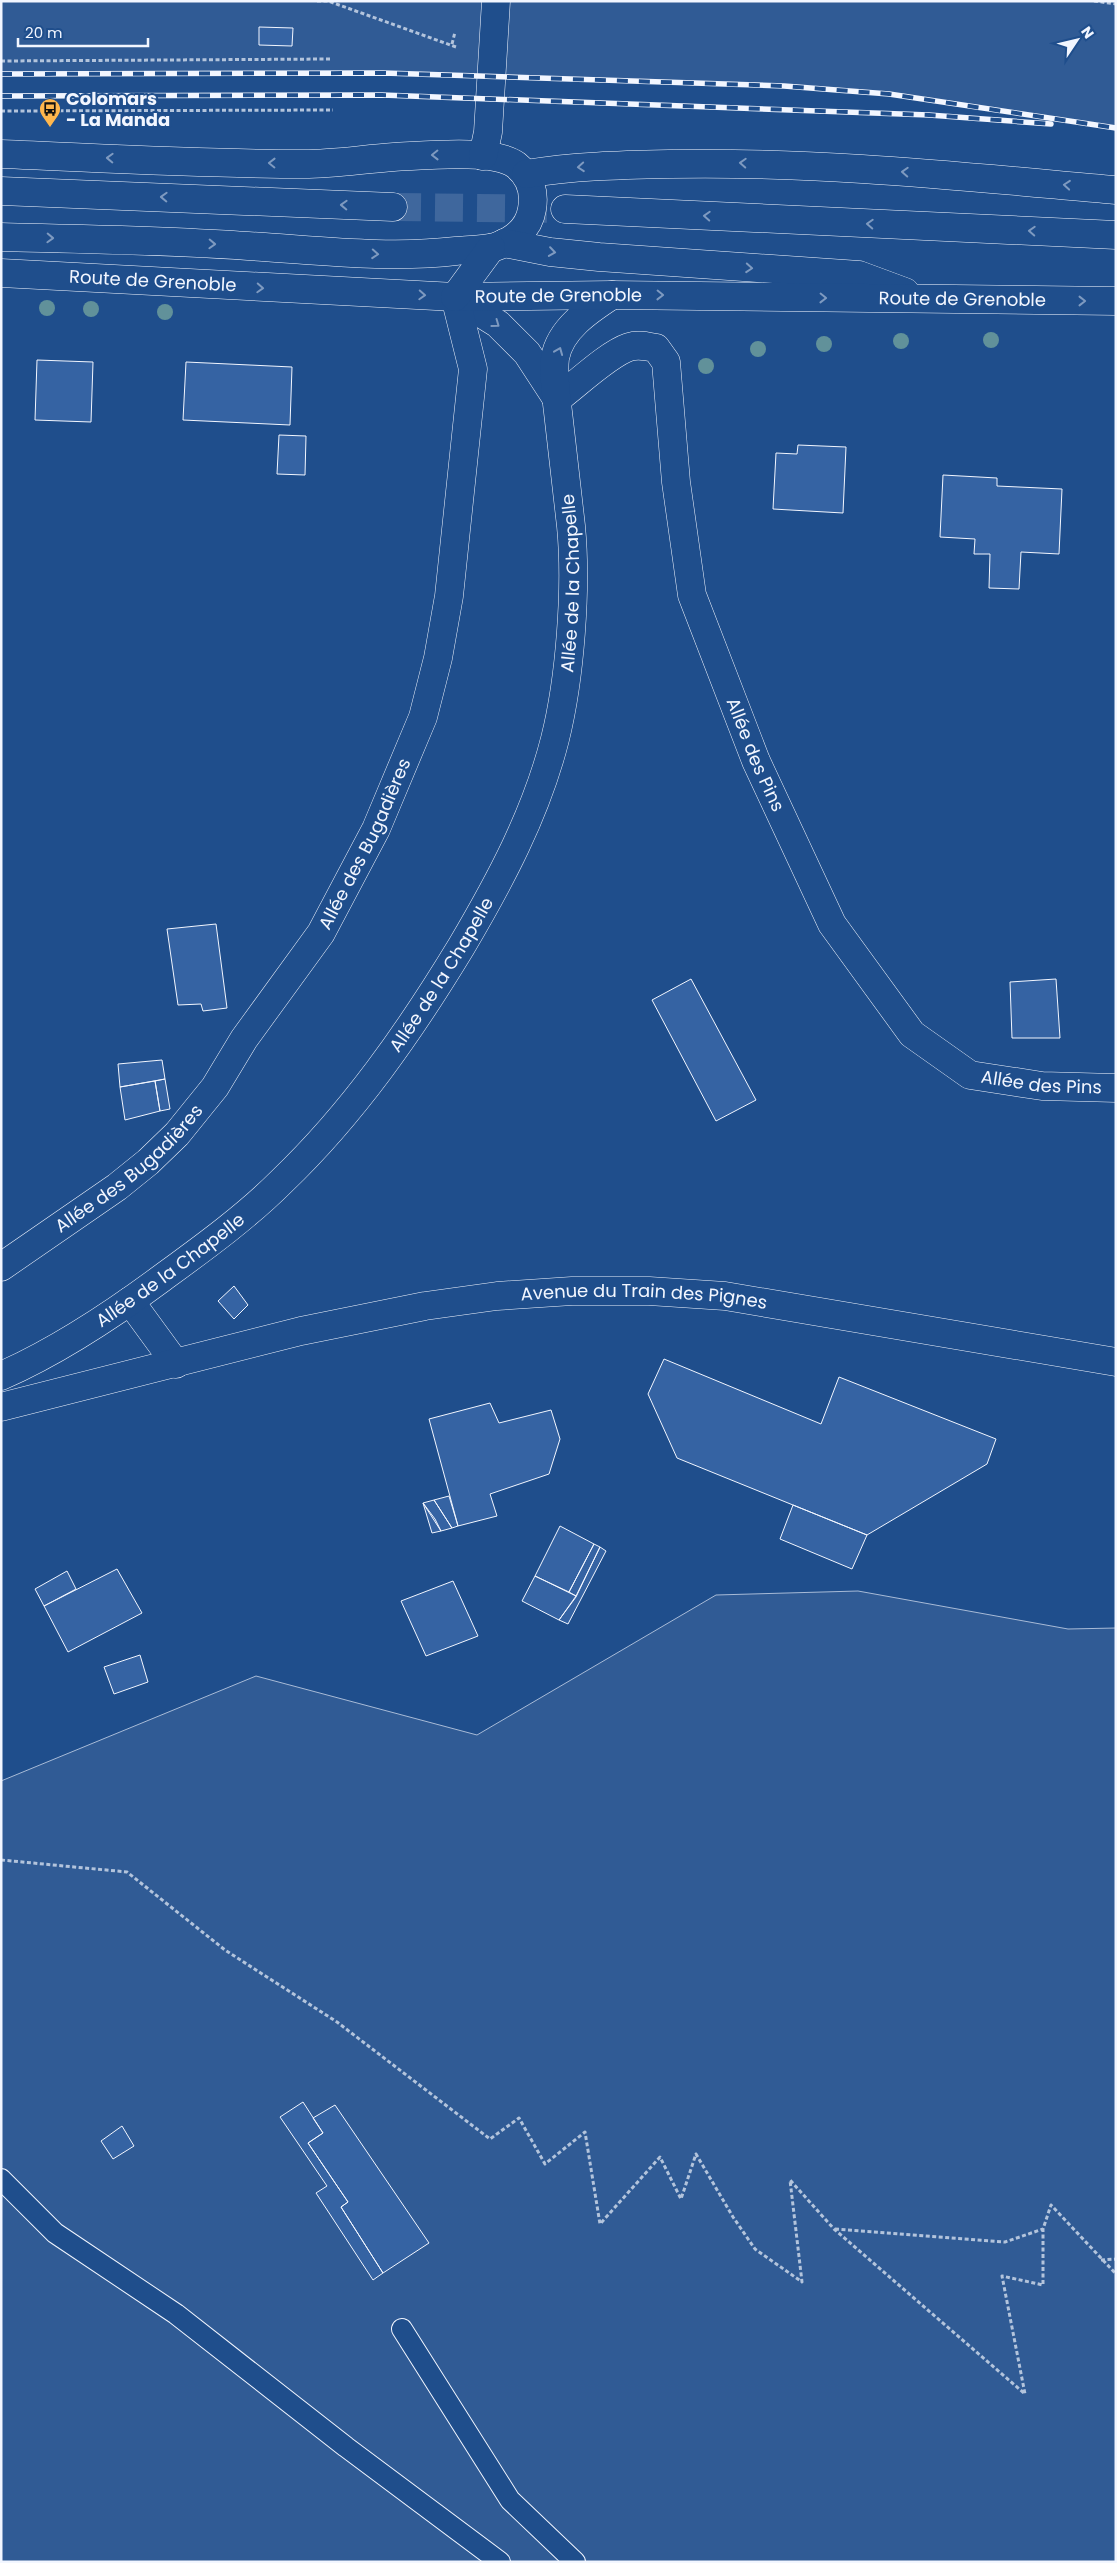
<svg xmlns="http://www.w3.org/2000/svg" width="1117" height="2563" font-family="Poppins,sans-serif">
<style>
.built{fill:#305b95;stroke:#a8bbd7}
.building{fill:#3563a3;stroke:#f2f6ff}
.lines{fill:none;stroke-linecap:round;stroke-linejoin:round}
.primary-tunnel{stroke:#3f679d;stroke-width:28;stroke-dasharray:28 14;stroke-linecap:butt}
.service-casing{stroke:#f2f6ff;stroke-width:22}
.minor-casing{stroke:#f2f6ff;stroke-width:29}
.primary-casing{stroke:#f2f6ff;stroke-width:29}
.path{stroke:#b3c4dc;stroke-width:3;stroke-dasharray:4 2.5;stroke-linecap:butt}
.service{stroke:#1f4e8c;stroke-width:20}
.minor{stroke:#1f4e8c;stroke-width:28}
.primary{stroke:#1f4e8c;stroke-width:28}
.rail-casing{stroke:#f2f6ff;stroke-width:5.5}
.rail{stroke:#1f4e8c;stroke-width:4;stroke-dasharray:11;stroke-linecap:butt}
.tree{fill:#61919a}
.oneway{stroke:#7e9ac0}
.labels{text-anchor:middle;stroke-width:4;stroke-linejoin:round;paint-order:stroke}
.poi-label{font-size:18px;font-weight:bold;fill:#f2f6ff;stroke:#1f4e8c;text-anchor:start}
.street-label{font-size:18px;fill:#f2f6ff;stroke:#1f4e8c}
</style>
<rect width="100%" height="100%" fill="#1f4e8c"/>
<path class="built" d="M1,1H1116V128L889,94L784,86L383,73L1,74Z
M858,1591L1068,1629L1116,1628V2562H1V1781L256,1676L477,1735L716,1595Z"/>
<path class="building" d="M259,27L293,28L292,46L259,45Z
M37,360L93,362L91,422L35,420Z
M186,362L292,367L290,425L183,420Z
M279,435L306,436L305,475L277,474Z
M798,445L846,447L843,513L773,509L776,453L797,454Z
M943,475L997,478V486L1062,489L1059,554L1021,552L1019,589L989,588L990,554H974L975,539L940,537Z
M216,924L227,1008L203,1011L201,1004L178,1005L167,929Z
M691,979L756,1100L716,1121L652,1000Z
M1056,979L1060,1038H1012L1010,982Z
M162,1060L165,1079L120,1087L118,1064Z
M165,1079L170,1109L160,1111L155,1081Z
M155,1081L160,1111L125,1120L120,1087Z
M234,1286L248,1305L234,1319L218,1301Z
M664,1359L821,1424L839,1377L996,1439L987,1464L867,1535L677,1458L648,1394Z
M490,1403L499,1423L551,1410L560,1439L549,1474L490,1494L497,1516L458,1526L429,1419Z
M449,1496L458,1526L452,1528L434,1500Z
M434,1500L452,1528L441,1531L423,1503Z
M423,1503L435,1519L441,1531L432,1533Z
M793,1505L867,1535L852,1569L780,1539Z
M560,1526L594,1544L569,1592L535,1576Z
M594,1544L600,1547L576,1596L569,1592Z
M600,1547L606,1551L568,1624L559,1620L576,1597Z
M117,1569L142,1613L68,1652L44,1606Z
M67,1571L76,1589L44,1606L35,1589Z
M535,1576L576,1596L559,1620L522,1601Z
M453,1581L478,1636L426,1656L401,1601Z
M140,1655L148,1682L114,1694L104,1667Z
M303,2102L323,2133L308,2143L348,2202L341,2207L383,2273L373,2280L316,2193L327,2186L280,2117Z
M335,2105L429,2243L383,2273L341,2207L348,2202L308,2143L323,2133L313,2118Z
M122,2126L134,2146L113,2159L101,2141Z"/>
<g class="lines">
<path class="primary-tunnel" d="M393,207L565,209"/>
<g class="service-casing">
<path id="service" d="M1,2179L55,2233L176,2314L346,2447L500,2562
M402,2329L510,2500L575,2562"/>
</g>
<g class="minor-casing">
<g id="minor">
<path d="M455,297L498,324L527,353L557,399"/>
<path id="s1" d="M557,399C576,385 608,354 629,347C638,344 647,346 656,348L666,362L676,482L692,595L756,761L832,924L912,1034L970,1075L1042,1086L1116,1088"/>
<path id="s2" d="M1,1267L117,1187L148,1162L177,1134L215,1087L244,1039L321,933L376,829L423,717L438,658L449,596L473,369L455,297"/>
<path d="M130,1301L176,1364"/>
<path id="s3" d="M1,1376C58,1351 112,1315 162,1278C203,1248 246,1217 282,1181C353,1113 410,1031 461,947C500,881 536,814 555,739C570,679 577,588 571,526C567,488 562,450 558,412C556,395 553,375 555,358C560,329 589,310 612,295"/>
<path id="s4" d="M1,1407L301,1331L425,1306L497,1296L572,1291H649L725,1296L1116,1362"/>
</g>
</g>
<g class="primary-casing">
<g id="primary">
<path d="M1,154C102,158 203,164 304,164C334,164 364,159 394,157C422,156 494,148 516,165C530,176 535,192 532,209C529,229 513,241 495,247C482,250 468,250 456,251C387,259 317,250 248,246C166,240 84,239 1,237"/>
<path d="M483,156L488,132L496,1"/>
<path d="M526,174C573,166 621,165 669,164C818,161 967,177 1116,190"/>
<path d="M1,191L393,207"/>
<path d="M565,209L1116,235"/>
<path d="M504,243L550,252L599,257L859,275L905,292"/>
<path id="s5" d="M1,273L455,297L612,295L1116,301"/>
<path d="M455,297L491,248"/>
</g>
</g>
<path class="path" d="M317,1H328L456,47
M1094,1L1116,4
M452,44L455,32
M1,61L331,59
M1,111L333,110
M1,1860L127,1872L225,1950L337,2022L490,2139L519,2118L545,2164L585,2132L600,2224L660,2157L681,2199L696,2154L733,2217L755,2249L802,2282L790,2180L834,2229L1025,2394L1002,2276L1043,2285V2229L1051,2205L1116,2274
M835,2229L1005,2242L1043,2229
M1101,2260L1116,2259"/>
<use href="#service" class="service"/>
<use href="#minor" class="minor"/>
<use href="#primary" class="primary"/>
<g class="rail-casing">
<path id="rail" d="M1,74L383,73L784,86L889,94L1116,128
M1,96L382,95L929,115L1051,124"/>
</g>
<use href="#rail" class="rail"/>
</g>
<g class="tree">
<circle cx="47" cy="308" r="8"/>
<circle cx="91" cy="309" r="8"/>
<circle cx="165" cy="312" r="8"/>
<circle cx="991" cy="340" r="8"/>
<circle cx="901" cy="341" r="8"/>
<circle cx="824" cy="344" r="8"/>
<circle cx="758" cy="349" r="8"/>
<circle cx="706" cy="366" r="8"/>
</g>
<defs><path id="oneway-chevron" d="M-2-3.5L2.5 0L-2 3.5" fill="none" stroke-width="1.6" stroke-linecap="round" stroke-linejoin="round" transform="scale(1.25)"/></defs>
<g class="oneway">
<use href="#oneway-chevron" transform="translate(435 155) rotate(179)"/>
<use href="#oneway-chevron" transform="translate(110 158) rotate(-178)"/>
<use href="#oneway-chevron" transform="translate(272 163) rotate(-179)"/>
<use href="#oneway-chevron" transform="translate(743 163) rotate(-177)"/>
<use href="#oneway-chevron" transform="translate(581 167) rotate(176)"/>
<use href="#oneway-chevron" transform="translate(905 172) rotate(-177)"/>
<use href="#oneway-chevron" transform="translate(1067 185) rotate(-175)"/>
<use href="#oneway-chevron" transform="translate(164 197) rotate(-178)"/>
<use href="#oneway-chevron" transform="translate(344 205) rotate(-178)"/>
<use href="#oneway-chevron" transform="translate(707 216) rotate(-177)"/>
<use href="#oneway-chevron" transform="translate(870 224) rotate(-177)"/>
<use href="#oneway-chevron" transform="translate(1032 231) rotate(-177)"/>
<use href="#oneway-chevron" transform="translate(50 238) rotate(2)"/>
<use href="#oneway-chevron" transform="translate(212 244) rotate(2)"/>
<use href="#oneway-chevron" transform="translate(552 252) rotate(8)"/>
<use href="#oneway-chevron" transform="translate(375 254) rotate(4)"/>
<use href="#oneway-chevron" transform="translate(749 268) rotate(4)"/>
<use href="#oneway-chevron" transform="translate(260 288) rotate(3)"/>
<use href="#oneway-chevron" transform="translate(422 295) rotate(3)"/>
<use href="#oneway-chevron" transform="translate(660 295) rotate(1)"/>
<use href="#oneway-chevron" transform="translate(823 298) rotate(1)"/>
<use href="#oneway-chevron" transform="translate(1082 301)"/>
<use href="#oneway-chevron" transform="translate(496 324) rotate(36)"/>
<use href="#oneway-chevron" transform="translate(559 351) rotate(-68)"/>
</g>
<defs>
<g id="bus-pin" transform="scale(1.125)"><path d="M0 17L-7.5 6A9.5 9.5 0 1 1 7.5 6Z" fill="#ffb74d" stroke="#1f4e8c"/><path d="M-5-6H5V4H4V6H2V4H-2V6H-4V4H-5ZM-3.5-4V0h7V-4ZM-3.5 1.2v1.5H-2V1.2ZM2 1.2v1.5H3.5V1.2Z" fill="#111"/></g>
</defs>
<g fill-rule="evenodd">
<use href="#bus-pin" x="50" y="109"/>
</g>
<g class="labels">
<g class="poi-label">
<text x="66" y="105">Colomars<tspan x="66" dy="21">- La Manda</tspan></text>
</g>
<g class="street-label">
<text dy="6" stroke="none"><textPath href="#s5" startOffset="152">Route de Grenoble</textPath></text>
<text dy="6" stroke="none"><textPath href="#s5" startOffset="558">Route de Grenoble</textPath></text>
<text dy="6" stroke="none"><textPath href="#s5" startOffset="962">Route de Grenoble</textPath></text>
<text dy="6" stroke="none"><textPath href="#s3" startOffset="1025">Allée de la Chapelle</textPath></text>
<text dy="6" stroke="none"><textPath href="#s1" startOffset="540">Allée des Pins</textPath></text>
<text dy="6" stroke="none"><textPath href="#s2" startOffset="568">Allée des Bugadières</textPath></text>
<text dy="6" stroke="none"><textPath href="#s3" startOffset="605">Allée de la Chapelle</textPath></text>
<text dy="6" stroke="none"><textPath href="#s1" startOffset="1005">Allée des Pins</textPath></text>
<text dy="6" stroke="none"><textPath href="#s2" startOffset="162">Allée des Bugadières</textPath></text>
<text dy="6" stroke="none"><textPath href="#s3" startOffset="200">Allée de la Chapelle</textPath></text>
<text dy="6" stroke="none"><textPath href="#s4" startOffset="656">Avenue du Train des Pignes</textPath></text>
</g>
</g>
<rect width="1117" height="2563" fill="none" stroke="#f2f6ff" stroke-width="5"/>
<g transform="translate(1077 40) rotate(55)" stroke="#1f4e8c" stroke-width="4" paint-order="stroke">
<path d="M0-4L9 19L0 12L-9 19Z" fill="#f2f6ff"/>
<text y="-8" font-size="14" font-weight="bold" text-anchor="middle" fill="#f2f6ff">N</text>
</g>
<path d="M18 38v8h130v-8" fill="none" stroke="#f2f6ff" stroke-width="2.5"/>
<text x="25" y="38" font-size="15" fill="#f2f6ff" stroke="#1f4e8c" stroke-width="4" paint-order="stroke">20 m</text>
</svg>
